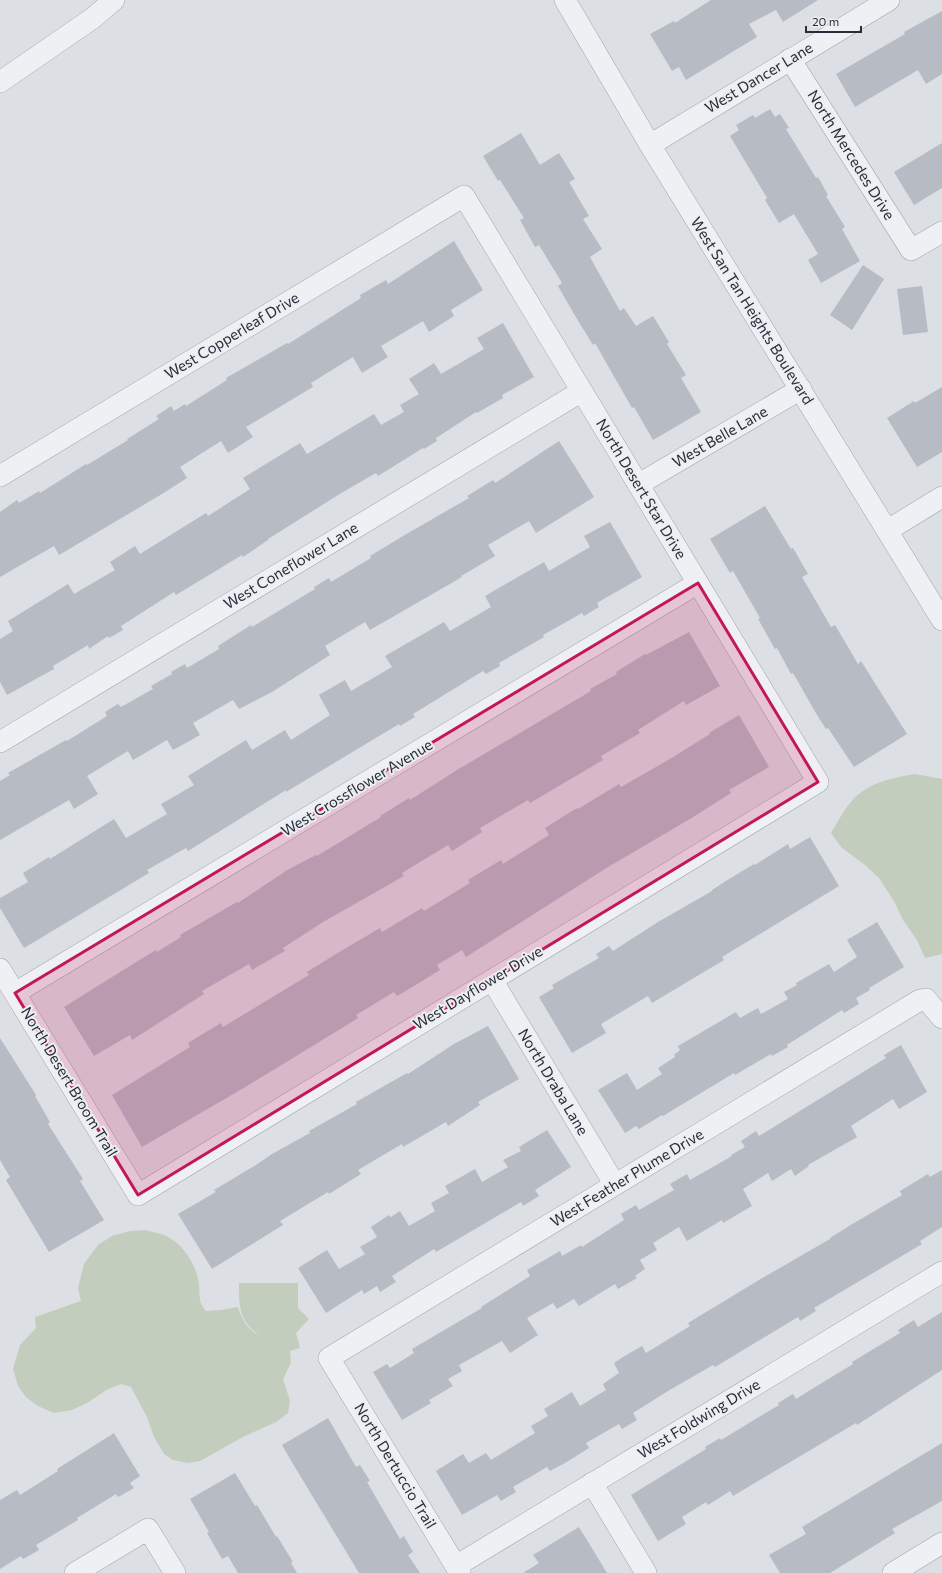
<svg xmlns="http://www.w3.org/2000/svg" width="942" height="1573" font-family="Commissioner,sans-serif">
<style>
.green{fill:#c2cdbe}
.building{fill:#b7bbc4}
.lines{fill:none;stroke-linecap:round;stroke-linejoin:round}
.minor-casing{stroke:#a2a6ad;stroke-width:22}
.minor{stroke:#eef0f3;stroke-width:21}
.marked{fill:#c2185b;fill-opacity:0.2;stroke:#c2185b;stroke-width:3;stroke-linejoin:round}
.labels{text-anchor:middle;stroke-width:4;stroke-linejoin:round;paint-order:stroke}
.street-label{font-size:15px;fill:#282d39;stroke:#ebeef3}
</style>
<rect width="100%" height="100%" fill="#dcdfe4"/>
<path class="green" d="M915,774L942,779V954L925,958L917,940L903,920L894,901L879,878L864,864L842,848L831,833C837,823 843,811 851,802C866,783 892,778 915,774Z
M145,1230C151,1232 158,1233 164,1235C183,1243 196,1264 199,1284C200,1296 198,1302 206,1311L221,1310L238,1307C241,1319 248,1329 258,1335C256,1332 252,1330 249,1326C238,1314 239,1298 239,1283H298V1308L309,1319L296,1333L300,1348L290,1351L291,1363L283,1379L290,1401L288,1413L276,1422L243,1437L200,1461L187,1463L173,1460L164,1454L154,1437L147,1417L131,1387L121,1384L106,1390L89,1402L72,1410L54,1413L38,1406L26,1397L18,1386L13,1369L20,1345L36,1328L35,1317L81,1301L78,1288L84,1264L98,1245L112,1236L130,1231Z"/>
<path class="building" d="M711,0H818L783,22L776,10L749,24L757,37L686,80L679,67L672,71L650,34L674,21L675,23Z
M942,11V74L926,84L918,70L855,107L836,74L905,34L904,32Z
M770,109L775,117L780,114L789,128L786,129L816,178L818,177L828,195L826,196L845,227L842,229L860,261L821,283L808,260L818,254L794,214L779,223L765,200L767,198L730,136L739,130L736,125L753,115L755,118Z
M521,133L540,165L559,153L575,179L569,182L589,216L583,219L602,249L590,257L620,311L624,308L636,326L653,316L669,342L667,344L686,375L681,378L701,412L653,440L634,407L632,408L595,343L593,345L574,314L558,286L562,283L539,245L535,247L520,220L524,218L500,180L498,181L483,156Z
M942,143V188L914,205L894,172Z
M454,241L483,290L451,310L454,316L429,332L423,321L381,346L388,357L362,373L353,357L311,383L313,387L246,427L253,437L228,453L221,441L180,467L187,478L162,494L59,555L54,546L0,577V512L17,500L19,503L39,491L40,493L86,464L87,465L128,440L127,439L159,419L156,416L171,406L174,411L185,404L186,406L227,380L226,378L287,343L288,344L361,298L360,295L386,280L388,284Z
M863,265L884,279L852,330L830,315Z
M922,286L928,332L903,335L897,289Z
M503,323L534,377L502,395L503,398L477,413L476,412L436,438L437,441L424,449L423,448L378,476L376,473L343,492L268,539V540L243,557L242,555L176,595L174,592L121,626L123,630L109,638L108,636L89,649L88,645L53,666L54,669L7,695L0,682V639L13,631L8,621L68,584L74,594L115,570L110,562L135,546L140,554L206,513L208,516L250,489L243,478L300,443L307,454L374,414L381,425L404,412L400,405L419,394L409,379L434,363L441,374L484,349L477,338Z
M942,387V452L917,467L887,418L914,401L915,403Z
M559,441L594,497L536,533L529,521L488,545L495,556L461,576L462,577L370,630L365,622L325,646L330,655L272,692L239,709L233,700L193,723L200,735L173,750L167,740L133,760L128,751L87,776L98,794L74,809L69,800L0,840V781L10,775L8,773L66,740L67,741L107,716L105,712L118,704L121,707L153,689L151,686L172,674L171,672L185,664L187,668L219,649L218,646L251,625L252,627L315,589L314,587L329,578L331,582L371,558L370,556L403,536L469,498L467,496L493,480L495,483Z
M765,506L791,549L793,548L808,574L802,577L831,627L835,625L858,664L861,661L907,734L854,767L828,728L826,729L817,715L793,673L791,674L777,648L775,649L758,619L760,618L733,571L730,573L710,539Z
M610,522L642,577L597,603L599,607L584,616L582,613L543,635L544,637L499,663L500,666L486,674L483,671L413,714L415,717L400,726L399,724L286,792V790L188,851L186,848L147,870L149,873L24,948L0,908V898L28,882L23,873L49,857L50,859L114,819L126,838L167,814L161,804L194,785L188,776L246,740L252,750L285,730L291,740L330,715L319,695L345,680L351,691L392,667L385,656L444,622L450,631L491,607L485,596L544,562L549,571L590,547L584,536Z
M689,632L720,686L686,705L684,701L638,730L640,733L601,756L603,760L530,803L528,800L480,828L482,832L452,851L448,845L402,873L404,876L323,922L283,948L285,951L252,970L249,964L202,991L204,994L132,1040L130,1035L94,1056L64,1007L133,964L156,950L157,952L181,937L180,935L237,902L238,903L289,869L316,855L317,856L381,817L380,816L409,798L410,800L457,770L591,691L590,689L617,674L616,672L645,654L646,655Z
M739,715L769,767L729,790L731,793L690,819L608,867L466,957L462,950L437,965L440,970L414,986L397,996L394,992L376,1003L356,1015L358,1018L342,1028L242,1089L142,1147L112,1095L190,1047L188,1043L221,1023L223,1027L309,975L307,972L336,954L380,928L382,932L422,908L424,911L470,883L468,880L501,860L503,864L549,835L545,828L577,808L578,809L619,784L621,787L670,759L710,734L709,733Z
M810,837L839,886L722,957L724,960L652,1003L648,996L601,1024L606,1033L572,1053L539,997L554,988L552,985L599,958L596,954L609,946L613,951L658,922L712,891V890L729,879L754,864L755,865L788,844L790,849Z
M877,922L904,967L869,988L870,990L856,998L859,1004L844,1013L842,1010L787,1045L788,1047L772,1056L771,1054L735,1075L734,1073L663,1116L662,1115L639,1129L636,1126L625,1133L598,1090L627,1073L637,1090L662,1074L658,1068L675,1057L674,1055L680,1050L678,1046L736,1012L740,1018L758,1008L761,1014L788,999L784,992L797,985L796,983L829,964L834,972L857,957L847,940Z
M488,1026L519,1079L478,1102L480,1105L448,1126L446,1122L403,1147L402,1144L358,1170L361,1174L329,1194L328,1192L280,1221L283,1225L212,1269L178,1214L216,1192L214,1190L256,1165L272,1154L310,1133L309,1131L357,1104L356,1102L407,1073L408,1074L454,1044Z
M0,1038L36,1095L35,1096L50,1122L48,1124L83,1179L80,1181L104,1220L49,1252L6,1180L10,1177L0,1160Z
M901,1045L927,1092L899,1109L893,1099L851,1126L857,1137L808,1165L809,1166L795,1176L791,1169L772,1181L768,1173L743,1189L752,1206L723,1223L722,1220L687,1241L679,1227L653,1243L657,1250L640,1260L645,1269L635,1276L637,1278L618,1289L615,1284L579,1306L574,1299L557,1309L553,1303L527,1318L538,1335L510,1353L502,1341L459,1365L462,1371L448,1379L453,1386L429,1400L431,1403L402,1420L373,1372L387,1364L390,1368L414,1353L412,1349L482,1308L481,1307L530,1276L527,1270L560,1251L562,1256L581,1245L582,1247L624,1220L621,1214L636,1205L639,1210L674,1190L670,1184L687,1174L690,1180L732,1156L731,1155L745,1147L741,1141L756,1131L759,1136L886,1058L884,1055Z
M547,1130L571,1167L535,1190L539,1196L523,1206L521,1202L436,1252L434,1249L392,1276L396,1282L380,1292L377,1286L364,1294L362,1290L326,1313L298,1268L327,1250L339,1269L365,1254L360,1247L377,1237L371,1227L389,1215L391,1217L400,1211L409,1226L435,1211L431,1203L449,1193L445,1186L475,1169L482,1182L508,1167L503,1160L521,1151L519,1147Z
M942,1170V1227L920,1241L922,1244L814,1308L816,1311L800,1321L798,1317L715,1367L713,1365L668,1391L633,1413L637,1420L622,1429L619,1424L586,1443L589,1448L565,1463L550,1471L547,1467L513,1487L516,1492L501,1501L497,1495L462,1515L436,1471L463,1454L469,1463L486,1453L491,1460L535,1433L531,1426L548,1416L544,1409L572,1392L580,1406L606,1390L603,1384L619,1373L614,1363L623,1357L642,1346L646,1353L690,1326L688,1323L759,1280L830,1239V1238L849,1226L902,1195L900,1191L928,1174L930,1177Z
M942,1312V1370L857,1425L856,1423L733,1496L730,1491L708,1505L706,1502L682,1517L686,1524L658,1541L631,1495L706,1449L705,1447L720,1438L721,1440L779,1405L778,1403L793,1394L796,1399L812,1389L853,1364L852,1362L900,1333L898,1330L914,1320L918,1327Z
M328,1418L356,1467L360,1465L370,1481L367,1482L400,1539L404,1536L413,1552L408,1555L420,1573H359L293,1464L282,1445Z
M114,1433L140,1476L130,1483L134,1488L118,1497L116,1494L77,1518L78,1520L36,1545L39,1550L23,1559L21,1556L0,1569V1500L17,1490L20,1495L58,1471L57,1469Z
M942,1443V1501L892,1529L895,1533L830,1573H780L769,1555L806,1534L802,1527Z
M235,1473L255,1506L257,1505L276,1537L277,1536L293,1562L291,1563L297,1573H238L228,1556L222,1559L207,1533L209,1532L190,1499Z
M579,1527L607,1573H523L539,1563L533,1555Z"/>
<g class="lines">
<g class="minor-casing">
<path id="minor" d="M565,0L650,145L942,620
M790,59L911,250L942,232
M0,82L93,18L114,0
M650,145L889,0
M0,476L464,196L818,782L138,1195L0,969
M639,484L801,389
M888,530L942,497
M0,742L582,391
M492,980L615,1185
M15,993L698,583
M592,1483L646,1573
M456,1566L942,1272
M75,1573L148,1529L175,1573
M460,1573L329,1358L920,1000L926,999L942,1018
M893,1573L942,1543"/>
</g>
<use href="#minor" class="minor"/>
</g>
<path class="marked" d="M698,583L818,782L138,1195L15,993Z"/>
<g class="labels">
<g class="street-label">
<text transform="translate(759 78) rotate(-31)" y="5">West Dancer Lane</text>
<text transform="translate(851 155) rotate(58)" y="5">North Mercedes Drive</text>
<text transform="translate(752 311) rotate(58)" y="5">West San Tan Heights Boulevard</text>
<text transform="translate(232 336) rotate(-31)" y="5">West Copperleaf Drive</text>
<text transform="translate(720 437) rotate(-30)" y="5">West Belle Lane</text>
<text transform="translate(641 489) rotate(59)" y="5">North Desert Star Drive</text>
<text transform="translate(291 566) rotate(-31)" y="5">West Coneflower Lane</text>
<text transform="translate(357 788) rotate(-31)" y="5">West Crossflower Avenue</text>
<text transform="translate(478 988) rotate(-31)" y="5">West Dayflower Drive</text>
<text transform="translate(69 1082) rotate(59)" y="5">North Desert Broom Trail</text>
<text transform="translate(553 1082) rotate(59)" y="5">North Draba Lane</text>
<text transform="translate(627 1178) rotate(-31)" y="5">West Feather Plume Drive</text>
<text transform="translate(699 1419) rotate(-31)" y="5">West Foldwing Drive</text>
<text transform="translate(395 1466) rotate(59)" y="5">North Dertuccio Trail</text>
</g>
</g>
<path d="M806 26v6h55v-6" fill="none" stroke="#282d39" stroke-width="2"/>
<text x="812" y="26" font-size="12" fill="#282d39" stroke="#ebeef3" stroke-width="3" paint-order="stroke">20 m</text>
</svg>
